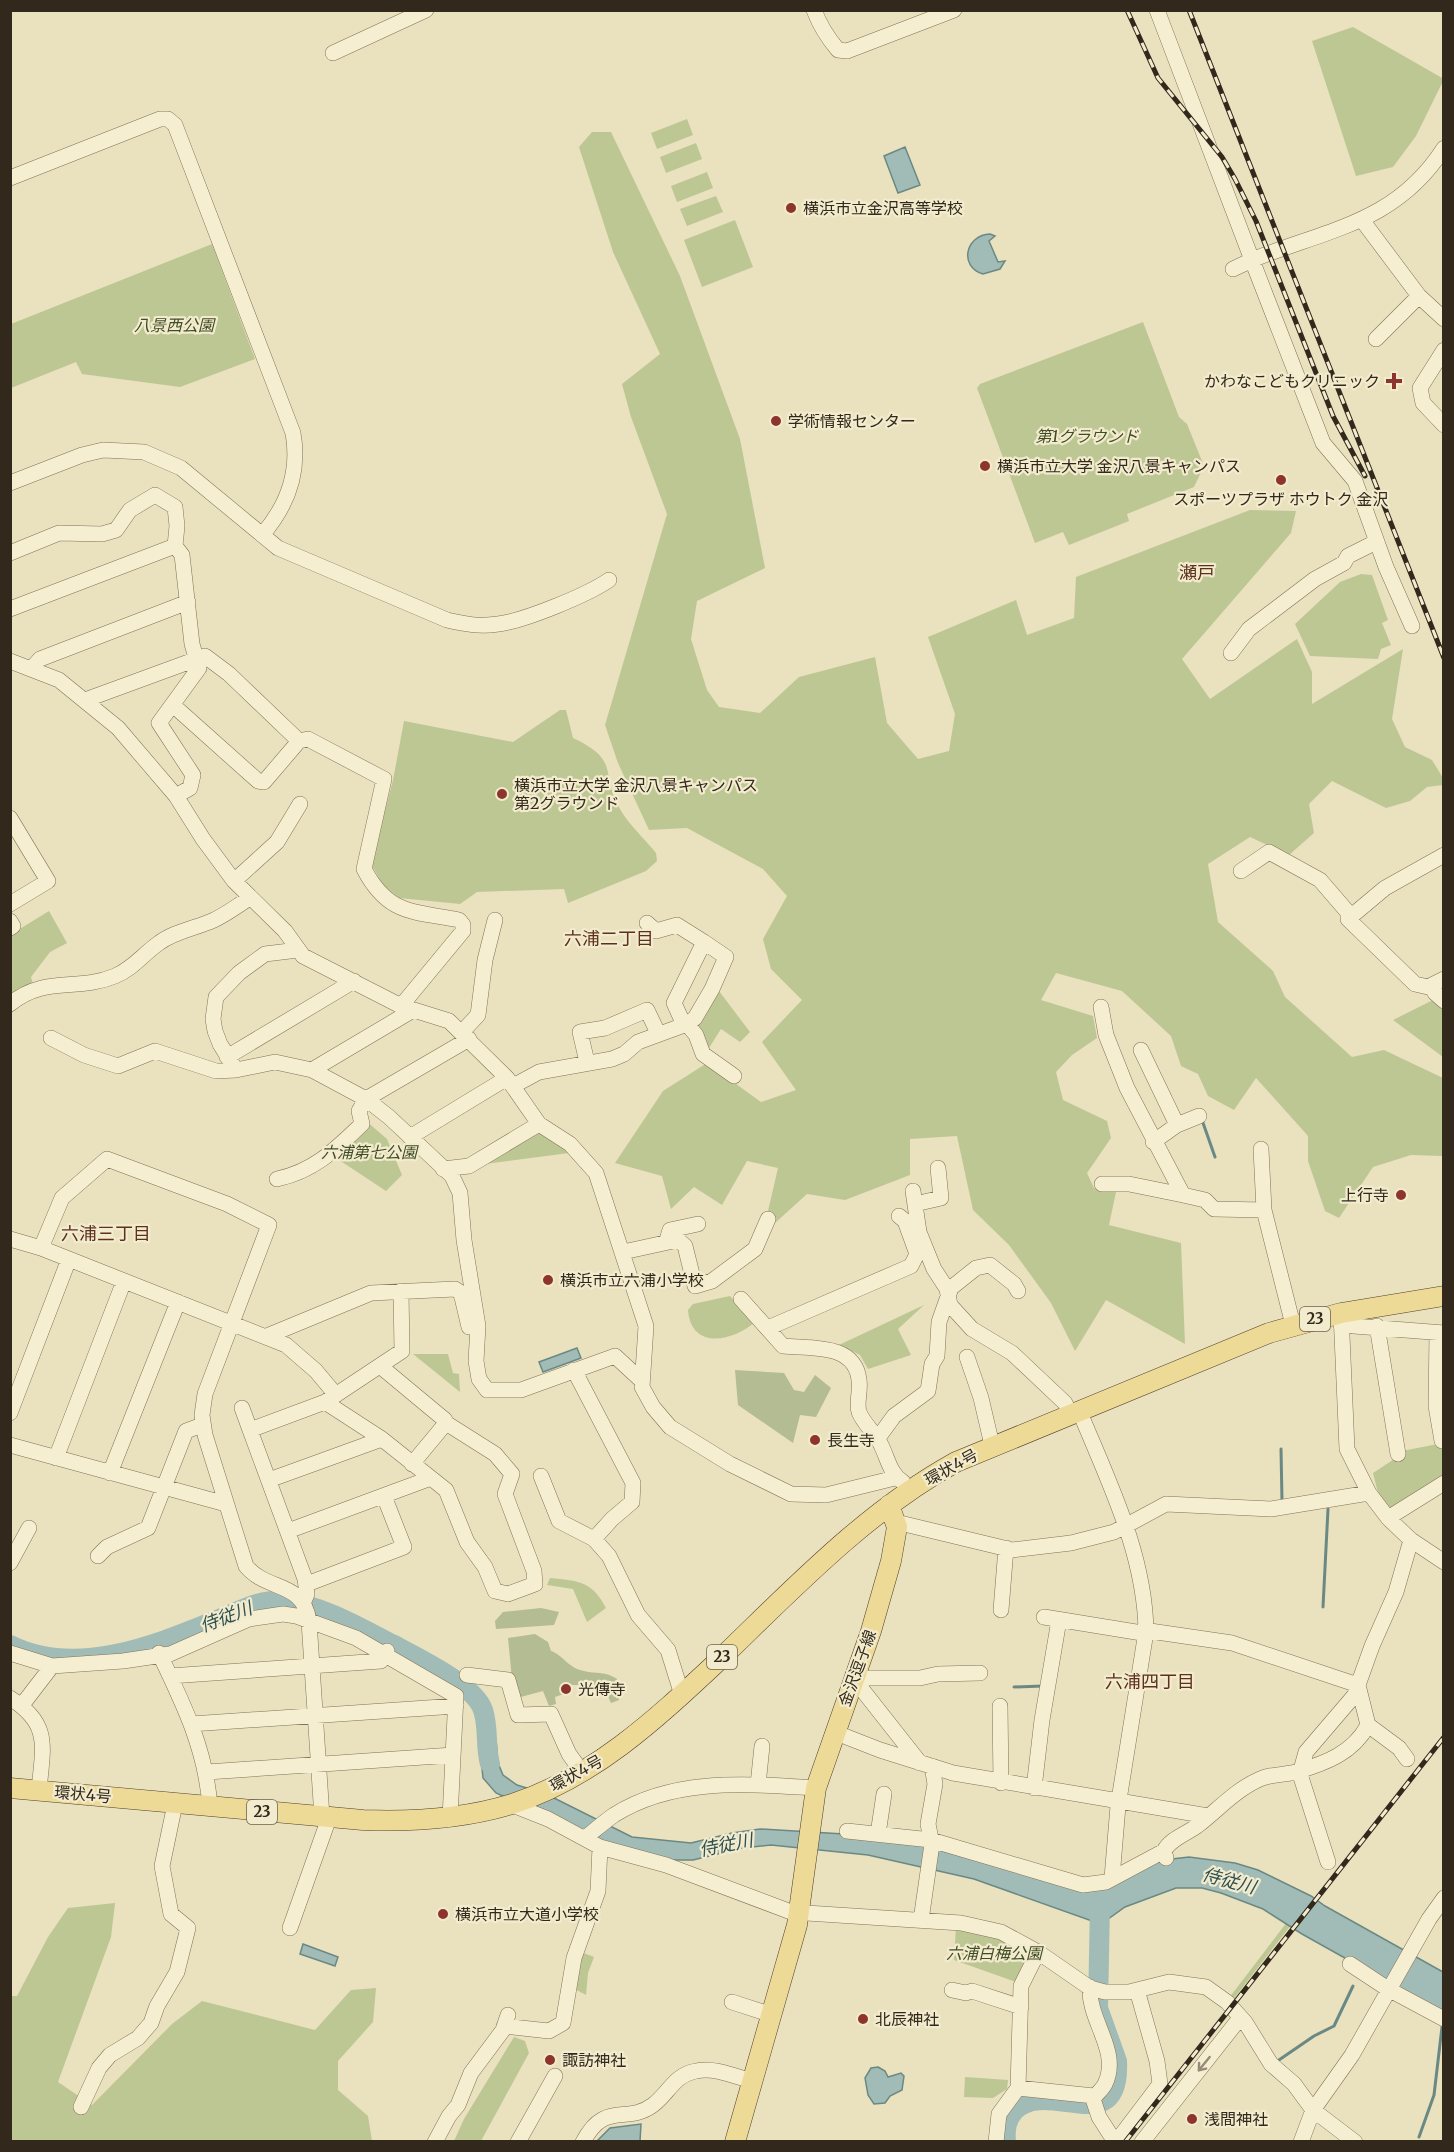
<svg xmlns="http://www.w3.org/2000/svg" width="1454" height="2152" font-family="Merriweather,'Noto Sans JP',serif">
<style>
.green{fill:#bdc794}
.cemetery{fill:#b3bc93}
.water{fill:#a1bcb7;stroke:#6a8984;stroke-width:1.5}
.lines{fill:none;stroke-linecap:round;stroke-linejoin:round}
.stream{stroke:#6a8984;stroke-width:3}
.river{stroke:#a1bcb7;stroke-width:20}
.minor-casing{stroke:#827258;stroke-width:16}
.major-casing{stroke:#4f402d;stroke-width:21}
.minor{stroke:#f6eed1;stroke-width:15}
.major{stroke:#edda97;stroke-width:20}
.rail-casing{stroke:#32291c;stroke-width:5}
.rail{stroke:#f3ebcd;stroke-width:3;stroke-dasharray:9;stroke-linecap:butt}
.oneway{stroke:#948c76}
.poi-dot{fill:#8d342c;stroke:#f3ebcd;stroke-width:2}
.labels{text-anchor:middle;stroke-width:4.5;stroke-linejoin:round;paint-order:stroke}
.shield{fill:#f3ebcd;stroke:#6c6351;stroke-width:1.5}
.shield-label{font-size:15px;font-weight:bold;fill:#32291c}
.poi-label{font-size:16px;fill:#32291c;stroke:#f3ebcd;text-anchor:start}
.park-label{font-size:16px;font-style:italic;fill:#3f4d24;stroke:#f3ebcd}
.street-label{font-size:16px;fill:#32291c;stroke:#f3ebcd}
.neighbourhood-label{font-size:18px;fill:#5c311e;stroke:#f3ebcd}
.water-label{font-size:18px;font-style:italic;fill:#2c5051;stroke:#f3ebcd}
</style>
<rect width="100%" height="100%" fill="#eae1be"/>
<path class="green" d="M1353,27L1444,79L1416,136L1393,167L1356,176L1312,41Z
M687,119L693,135L657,149L651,133Z
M592,132H611L680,276L740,439L765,568L697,601L691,639L707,690L719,707L760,713L799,677L875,657L887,723L918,759L949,751L955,714L928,637L1016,600L1027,635L1074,618L1076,577L1250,510L1296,511L1291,533L1182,659L1210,699L1297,639L1312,672V704L1403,649L1392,719L1405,747L1432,760L1443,778V785L1427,787L1410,801L1386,808L1332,781L1309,804L1314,833L1289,855L1250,837L1208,864L1218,922L1273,971L1285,997L1352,1057L1384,1050L1443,1078V1156L1411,1155L1373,1167L1339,1218L1325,1211L1308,1161V1136L1256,1078L1234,1110L1208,1096L1198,1074L1181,1066L1171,1036L1122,991L1056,973L1041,1000L1093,1016L1097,1038L1072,1055L1056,1072L1063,1100L1107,1121L1111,1138L1087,1173L1094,1188L1116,1192L1109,1225L1181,1243L1185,1344L1106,1300L1075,1351L1051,1303L1009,1245L973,1210L957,1136L910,1139V1175L845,1200L807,1194L775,1223L768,1211L778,1168L747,1161L722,1205L694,1187L671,1209L662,1176L615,1163L663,1091L707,1063L761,1102L796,1090L762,1042L802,1000L771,969L763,939L787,896L763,869L687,828L649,830L618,763L605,725L667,514L631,417L622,384L660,354L613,252L579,147Z
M696,143L702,159L666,173L660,157Z
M707,172L713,188L677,202L671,186Z
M716,196L723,212L687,226L680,209Z
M735,220L753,267L702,287L684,240Z
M212,244L255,359L180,387L82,374L76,362L11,388V324Z
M1143,322L1179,417L1187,424L1204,466L1194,487L1127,514L1129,521L1069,545L1063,532L1035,543L977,388L980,384Z
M1361,574L1372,575L1388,620L1382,623L1391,645L1381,649L1378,659L1310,656L1295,624L1340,582Z
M560,710H566L573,738C622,761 599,773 620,809C629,825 645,839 656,853L657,861L646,871L568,903L564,889L477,892L460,904L399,898L383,885L371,864L393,780L404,721L513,742Z
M49,911L67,943L50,952L31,977L33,985L10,999V935Z
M719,991L750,1032L740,1042L721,1029L707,1051L696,1026Z
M1435,999L1443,1005V1057L1393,1020Z
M365,1120L387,1139L402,1175L386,1191L333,1156Z
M537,1128L569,1153L485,1164Z
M730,1296L755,1322C732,1342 691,1350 688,1310L693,1304Z
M924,1305L898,1329L911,1355L868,1369L860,1355L839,1345Z
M413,1354H448L453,1373L459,1374L460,1392Z
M1443,1443V1478L1395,1508H1386L1377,1489L1373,1473L1402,1454V1451Z
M550,1578C579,1581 592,1581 606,1608L587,1622L573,1589L547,1585Z
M115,1903L111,1937L58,2082L92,2105L172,2024L202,2001L315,2030L351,1990L376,1988L373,2022L338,2061V2090L368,2116L372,2141L11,2142V1996H17L48,1937L68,1908Z
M1287,1922L1291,1925L1232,2001L1229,1998Z
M956,1927L982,1930L1031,1950L1019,1983L954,1960Z
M581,1952L594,1957L588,1973L586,1995L573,1988Z
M514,2037L525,2041L529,2053L481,2141H454L464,2119Z
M965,2077L1008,2080L1007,2089L993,2098L964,2097Z"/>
<path class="cemetery" d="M735,1370L784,1373L794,1390L804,1392L815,1375L831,1388L816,1417L800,1415L793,1443L738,1405Z
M541,1608L559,1612L554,1625L496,1629L495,1621L503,1612Z
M535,1634L548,1642L551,1651C563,1655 568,1668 584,1671C597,1674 605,1671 617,1679L619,1700L611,1703L603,1685H570L572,1691L555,1697L556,1704L549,1706L543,1691L517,1698L512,1679L508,1638Z"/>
<path class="water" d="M905,147L920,185L898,193L884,156Z
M990,234L995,236L989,241L998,262L1005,261L1000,269L983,274C958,266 966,235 990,234Z
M577,1348L581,1358L543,1372L539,1362Z
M496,1739L498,1763L503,1775L517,1785L546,1794L632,1837L691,1843L732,1833L760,1829L893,1837L1068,1886L1163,1860L1189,1857L1235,1863L1258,1870L1311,1896L1325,1906L1443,1972V2013L1302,1934L1263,1909L1221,1893L1202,1888H1176L1125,1907L1104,1922L1092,1921L974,1879L868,1855L771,1845L742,1848L693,1860H669L626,1852L496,1793L483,1778L479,1740Z
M303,1944L338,1957L335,1966L300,1954Z
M878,2067L885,2071L888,2077L901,2073L904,2076L902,2090L890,2096L885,2103L874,2104L868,2095L865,2078L871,2068Z
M641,2124L640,2141H597L610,2128Z"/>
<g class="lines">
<path class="stream" d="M1202,1120L1215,1157
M1281,1449L1282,1501
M1323,1607L1328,1509
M1014,1687L1043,1686
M1276,2062L1314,2036L1334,2026L1353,1986
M1419,2137L1434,2095L1442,2027"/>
<path class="river" d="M10,1645C76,1678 155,1645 217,1620C238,1612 259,1599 282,1601C322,1605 357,1626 392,1644C416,1657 474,1684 483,1710C489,1728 485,1747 490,1764
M1006,2142C1005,2130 1006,2120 1014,2111C1047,2076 1121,2143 1117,2061L1098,2008L1100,1904"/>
<g class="minor-casing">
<path id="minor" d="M814,10C820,26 827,37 838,50L847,51L954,10
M1157,10L1252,260C1328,229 1396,223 1444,148
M333,53L426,10
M10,178L160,119H168L175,125L293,433C300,472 288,505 262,535
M1362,220L1419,296L1444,319
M1233,269L1252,260L1323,443L1355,481L1386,567L1412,626
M1376,339L1419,296
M1444,350L1420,388L1423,403L1444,425
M10,483L82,455L103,450L144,452L181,468L278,548L447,620C464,624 480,627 498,624C524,621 587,595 609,580
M10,553L59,533L102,534L116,530L130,510L155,495L175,507L177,526L175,546L182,555L192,644L199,668L159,723L193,775L190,788L176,796
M10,609L175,546
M1231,653L1249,629L1315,579L1344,563L1348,556L1376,542
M10,661L59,680L118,728L176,796L203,839L234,881L285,931L303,956L401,1006L449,1021L507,1078L539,1124L570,1144L596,1173L646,1326L642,1387L653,1407L670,1427L730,1464L791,1494L826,1495L895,1478
M32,668L40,659L188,602
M85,700L205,656L229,674L299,741L308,739L384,779L364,869C388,915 413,911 459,920L463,925V931L401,1006
M174,706L258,781L264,782L299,741
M10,818L48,881L10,904
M1444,855L1385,888L1348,919L1415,984L1428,987L1444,979
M1241,871L1269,852L1320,880L1351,916
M234,881L277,842L300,804
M10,921L13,926L10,928
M647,923L656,931L677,925L704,942
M298,950L265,954L239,973L216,997L213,1019L215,1031L220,1044L236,1070L275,1062L312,1070L366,1099L389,1117L452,1176L460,1193L464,1240L478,1326L476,1361L479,1379L487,1390H521L615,1356L641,1380
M1432,985L1435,993L1444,1001
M10,1004C45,975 77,992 115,976C134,968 143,954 159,943C175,931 197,928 214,920C227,914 238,905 250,898
M1101,1007L1106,1035L1127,1088L1183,1195L1205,1200L1214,1209L1264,1210L1293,1325
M687,1024L696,1035L703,1054L734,1076
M462,1032L478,1015L485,960L495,920
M51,1038L84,1055L118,1066L155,1051L216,1071L236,1070
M1141,1050L1177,1125L1153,1142
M227,1057L354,981
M587,1062L580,1032L605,1028L647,1010L658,1033
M312,1070L413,1010
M513,1086L539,1072L612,1059L624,1054L638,1042L687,1024L695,1018L712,989L726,957L704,942L674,1003L684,1025
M1177,1125L1199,1116
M410,1137L507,1078
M1261,1149L1264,1210
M443,1169L469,1166L539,1124
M277,1179C314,1171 335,1150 362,1124L359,1111L366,1099L469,1039
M1102,1184H1129L1183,1195
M913,1191L919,1232L934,1269L947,1289L950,1305L972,1329L1012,1353L1065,1403L1070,1413
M915,1204L941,1198L938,1168
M10,1239L41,1248L286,1345L316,1371L336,1395
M667,1240L670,1230L698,1224
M41,1248L62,1198L107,1159L227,1204L269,1225L205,1394L202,1415L205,1435L246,1566C267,1592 303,1580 309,1621L322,1817
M623,1252L678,1240L685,1246L695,1286L712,1281L755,1249L768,1219
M741,1299L783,1346C811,1349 855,1343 859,1380C861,1389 856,1403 859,1412C864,1425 877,1434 882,1447C888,1460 891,1475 903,1482
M1341,1313L1347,1449L1369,1493L1388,1518L1411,1540L1444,1562
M1341,1325L1444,1333
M1377,1326L1398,1454
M768,1328L911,1266L917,1254L905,1221L899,1216
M1437,1333L1436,1406L1442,1441
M267,1336L371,1293L455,1289L461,1293L469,1327
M967,1357L981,1398L992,1445
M380,1366L445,1420L446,1423
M574,1370L633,1483L632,1502L612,1519L594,1539L609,1556L638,1615L668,1650L682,1695
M325,1402L382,1439L446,1490L467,1542L485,1567L495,1591L508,1594L535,1584L534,1571L505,1494L512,1474L495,1454L446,1423L412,1464
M242,1408L250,1430
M1079,1410C1108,1481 1145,1553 1146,1632L1118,1806L1112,1878
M10,1413L69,1259
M878,1438L894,1416L928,1391L932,1364L937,1356L939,1322L951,1288L976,1268L990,1265L1014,1284L1018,1291
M10,1445L226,1504
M56,1458L124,1281
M110,1473L178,1302
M541,1476L559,1521L594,1539
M269,1480L382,1439
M1388,1518L1444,1483
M896,1522L1012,1550L1071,1543L1114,1532L1166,1504L1271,1509L1369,1493
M288,1531L431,1478
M98,1556L107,1547L148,1528L186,1431L202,1425
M10,1563L29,1528
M307,1584L404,1547L384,1496
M304,1601L307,1594L305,1579L250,1430L325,1402L402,1351L401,1291
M1001,1610L1006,1548
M1044,1617L1142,1633L1150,1631L1232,1643L1358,1685
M10,1653L52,1666L123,1661L170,1654L249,1619L283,1614L296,1616L356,1638L456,1696L450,1818
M159,1653C184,1705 206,1750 210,1807
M467,1675L508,1680L518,1715L551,1714L569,1754L582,1772
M170,1676L381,1661L387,1651
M853,1678H920L938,1674L980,1673
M853,1678L920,1763
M10,1698C51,1724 43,1746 39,1790
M22,1705L52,1666
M1000,1706L1001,1783
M191,1724L456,1706
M1368,1725L1399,1748L1407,1759
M834,1732L880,1750L953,1773L1208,1816
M1301,1770L1306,1752L1359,1690
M1299,1771L1328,1862
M207,1772L453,1755
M758,1785L762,1746
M1034,1788L1042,1720L1059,1620
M510,1804L548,1819L600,1847L666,1865L791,1912L961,1923L1001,1932L1038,1952L1090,1988L1105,1992H1129L1169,1982L1206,1987L1227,2002L1245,2022L1271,2064L1294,2084L1313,2110L1355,2142
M847,1831L931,1840L1083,1885L1106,1882L1164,1851
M878,1834L884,1794
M585,1838C595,1830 604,1822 614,1815C674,1777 748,1784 816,1788
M1166,1858L1164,1851C1170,1839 1186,1834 1197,1826C1218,1810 1235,1790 1260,1779C1271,1774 1285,1775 1296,1772C1326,1763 1353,1753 1368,1725L1358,1685L1372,1646L1396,1592L1411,1540
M921,1920L932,1844L928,1824L935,1784L932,1766
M290,1928L329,1818
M1350,1964L1388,1989L1444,2019
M1090,1987C1088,2021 1121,2051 1105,2084C1102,2090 1096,2094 1093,2099L1099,2117L1115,2142
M952,1990L966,1993L972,1991L1021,2007
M732,2002L772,2015
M504,2026L549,2031L563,2023L574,1958L598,1891L600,1847
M1018,2088L1094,2096
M81,2107L99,2068L110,2055L138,2038L151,2023L157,2006L177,1972L188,1928L171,1914L162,1866L175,1804
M435,2142L449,2116L458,2105L471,2073L503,2030L508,2015
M518,2142L555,2076
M583,2142C605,2100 626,2125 653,2105C669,2093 674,2075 696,2071C714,2067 734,2076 751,2081
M996,2142L999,2114L1018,2088L1021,1986L1038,1952
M1116,2142L1160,2084L1157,2061L1137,1990
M1142,2142L1240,2018
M1301,2142L1313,2110L1352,2055L1429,1919L1444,1898"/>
</g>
<g class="major-casing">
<path id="major" d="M10,1788L363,1820C414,1822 463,1819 512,1804C593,1778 655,1720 716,1663C791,1591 865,1512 956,1462L1269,1333L1341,1313L1444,1296
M735,2142L797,1925L816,1788L871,1631L891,1561L897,1527L889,1505"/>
</g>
<use href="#minor" class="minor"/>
<use href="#major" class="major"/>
<g class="rail-casing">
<path id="rail" d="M1127,10L1158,78L1222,157L1235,179L1256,221L1333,416L1365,476
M1189,10L1444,658
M1125,2142L1444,1737"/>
</g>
<use href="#rail" class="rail"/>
</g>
<defs><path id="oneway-shaft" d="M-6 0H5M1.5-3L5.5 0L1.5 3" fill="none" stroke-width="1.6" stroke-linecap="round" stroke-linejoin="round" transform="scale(1.5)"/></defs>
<use class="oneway" href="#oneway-shaft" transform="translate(1204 2064) rotate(129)"/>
<g class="poi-dot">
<circle cx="791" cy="208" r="6"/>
<path d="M1391 372h6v6h6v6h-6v6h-6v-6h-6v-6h6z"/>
<circle cx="776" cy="421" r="6"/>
<circle cx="985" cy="466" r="6"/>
<circle cx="1281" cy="480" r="6"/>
<circle cx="502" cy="794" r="6"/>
<circle cx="1401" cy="1195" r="6"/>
<circle cx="548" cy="1280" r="6"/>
<circle cx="815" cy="1440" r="6"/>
<circle cx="566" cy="1689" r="6"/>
<circle cx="443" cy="1914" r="6"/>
<circle cx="863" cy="2019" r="6"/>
<circle cx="550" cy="2060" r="6"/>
<circle cx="1192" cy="2119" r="6"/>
</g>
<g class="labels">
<g class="shield">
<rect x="1300" y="1307" width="30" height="24" rx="4.5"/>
<rect x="707" y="1645" width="30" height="24" rx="4.5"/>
<rect x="247" y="1800" width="30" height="24" rx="4.5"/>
</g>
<g class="shield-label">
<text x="1315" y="1324">23</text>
<text x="722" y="1662">23</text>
<text x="262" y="1817">23</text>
</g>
<g class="poi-label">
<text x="803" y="214">横浜市立金沢高等学校</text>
<text x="1380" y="387" text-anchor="end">かわなこどもクリニック</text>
<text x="788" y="427">学術情報センター</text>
<text x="997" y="472">横浜市立大学 金沢八景キャンパス</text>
<text x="1281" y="505" text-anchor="middle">スポーツプラザ ホウトク 金沢</text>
<text x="514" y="791">横浜市立大学 金沢八景キャンパス<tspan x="514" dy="18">第2グラウンド</tspan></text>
<text x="1389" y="1201" text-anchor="end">上行寺</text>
<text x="560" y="1286">横浜市立六浦小学校</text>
<text x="827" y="1446">長生寺</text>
<text x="578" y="1695">光傳寺</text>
<text x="455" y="1920">横浜市立大道小学校</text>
<text x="875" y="2025">北辰神社</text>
<text x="562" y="2066">諏訪神社</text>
<text x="1204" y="2125">浅間神社</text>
</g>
<g class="park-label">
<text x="174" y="331">八景西公園</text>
<text x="1087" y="442">第1グラウンド</text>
<text x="369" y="1158">六浦第七公園</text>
<text x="994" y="1959">六浦白梅公園</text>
</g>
<g class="street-label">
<text transform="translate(951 1467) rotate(-29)" y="6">環状4号</text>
<text transform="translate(857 1668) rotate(-70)" y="6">金沢逗子線</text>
<text transform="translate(576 1773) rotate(-29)" y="6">環状4号</text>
<text transform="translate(83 1794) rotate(5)" y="6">環状4号</text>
</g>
<g class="neighbourhood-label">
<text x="1197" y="579">瀬戸</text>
<text x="609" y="945">六浦二丁目</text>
<text x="106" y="1240">六浦三丁目</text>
<text x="1150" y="1688">六浦四丁目</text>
</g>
<g class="water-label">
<text transform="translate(226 1617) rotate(-21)" y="6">侍従川</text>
<text transform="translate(726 1845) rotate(-11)" y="6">侍従川</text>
<text transform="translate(1229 1881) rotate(15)" y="6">侍従川</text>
</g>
</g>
<rect width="1454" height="2152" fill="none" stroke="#32291c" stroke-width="24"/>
</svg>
